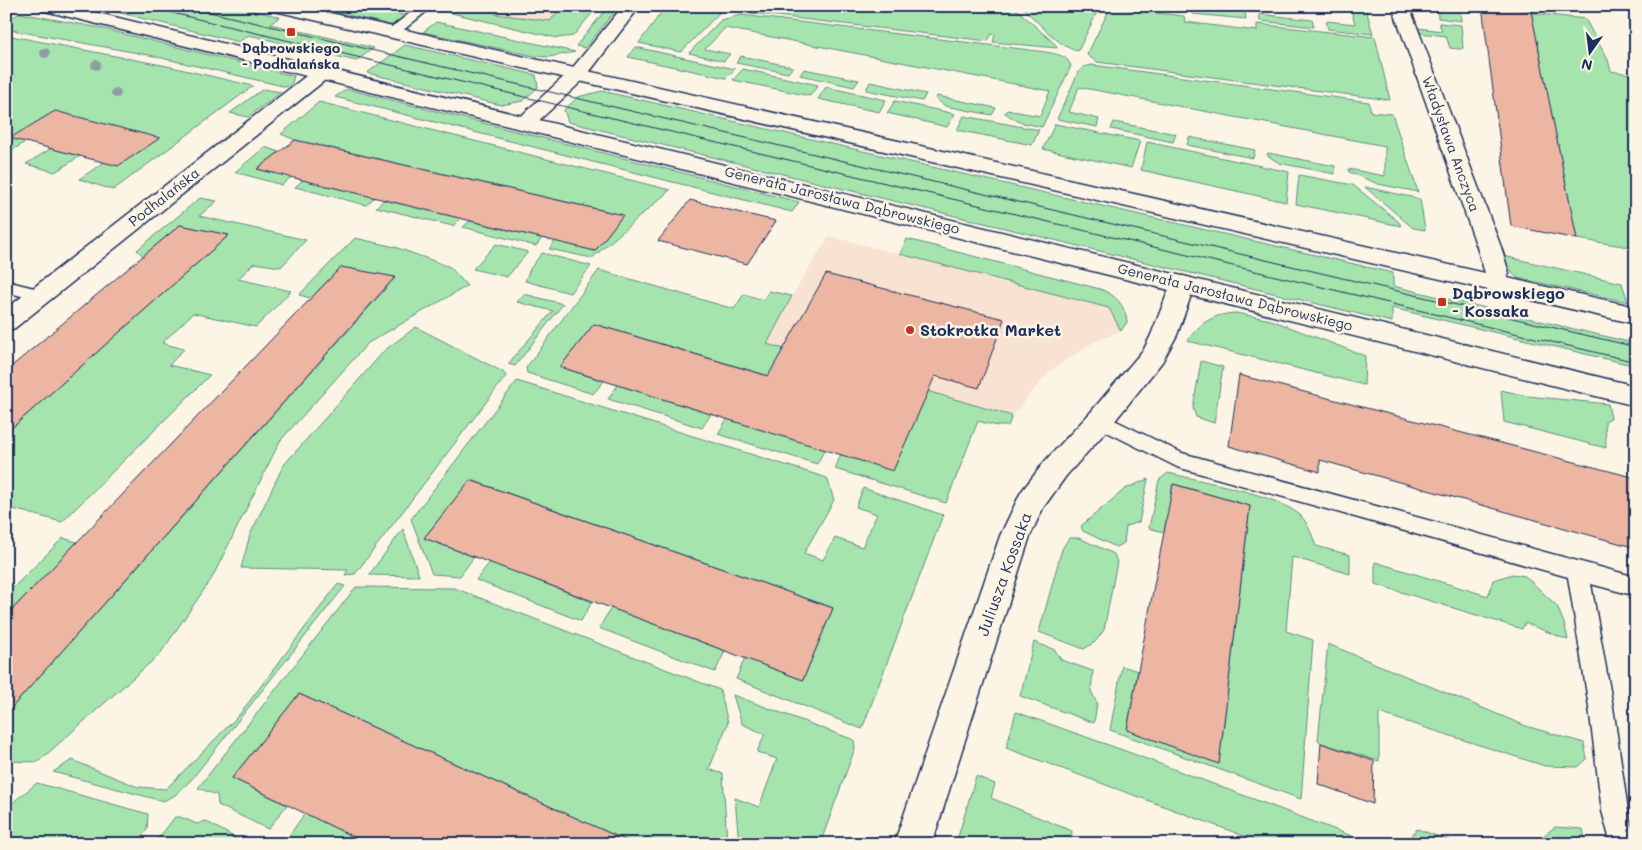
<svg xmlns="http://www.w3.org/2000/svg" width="1642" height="850" font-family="Mali,sans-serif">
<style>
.built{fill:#f8e2d1}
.green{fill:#a5e5ad;stroke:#608a86}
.building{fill:#edb6a3;stroke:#1b2f5e}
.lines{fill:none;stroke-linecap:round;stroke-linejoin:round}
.service-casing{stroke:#1b2f5e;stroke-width:3}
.minor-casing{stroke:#1b2f5e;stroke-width:3}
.secondary-casing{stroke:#1b2f5e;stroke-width:3}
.service{fill:#fcf5e5;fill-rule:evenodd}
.minor{fill:#fcf5e5;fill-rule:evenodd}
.secondary{fill:#fcf5e5;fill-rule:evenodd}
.tram{stroke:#1b2f5e;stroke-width:1}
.tree{fill:#909ca4}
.poi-dot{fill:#c8321e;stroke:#fcf5e5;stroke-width:2}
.labels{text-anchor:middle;stroke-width:5;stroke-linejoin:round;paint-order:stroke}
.far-poi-label{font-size:14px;font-weight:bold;fill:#1b2f5e;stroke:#fcf5e5}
.far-street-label{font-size:14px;fill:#1b2f5e;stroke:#fcf5e5}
.poi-label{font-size:16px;font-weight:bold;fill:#1b2f5e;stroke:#fcf5e5;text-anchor:start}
.street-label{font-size:16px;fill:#1b2f5e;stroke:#fcf5e5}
</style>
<rect width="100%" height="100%" fill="#fcf5e5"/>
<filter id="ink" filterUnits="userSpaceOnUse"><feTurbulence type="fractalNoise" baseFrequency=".02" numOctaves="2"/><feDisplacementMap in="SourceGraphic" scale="10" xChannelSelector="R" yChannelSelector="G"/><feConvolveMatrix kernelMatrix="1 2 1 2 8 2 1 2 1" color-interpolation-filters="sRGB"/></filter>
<g filter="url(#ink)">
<path class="built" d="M422,6H598L573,36L557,38Z
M829,236L1109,308L1121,331L1092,343L1050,371L1012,416L767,344L792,296Z"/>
<path class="green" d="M92,6H235L280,17L270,24L374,48L356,61L249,35L239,42Z
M308,6H361L407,16L395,26Z
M437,6H503L495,14L550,21L563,6H598L573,36L557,38L435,9Z
M609,6H619L585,48L576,46Z
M666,6H721L724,8L681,52L639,43Z
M758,6H1013L1056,45L1057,48L993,42L995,35L991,34L988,41L751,13L749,10Z
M1021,6H1093L1099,8L1078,51C1061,49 1034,18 1021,6Z
M1350,6H1365L1373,34L1328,29L1326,21L1355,24Z
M1437,6H1460L1461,21L1438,18Z
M1192,7L1245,12L1246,19L1192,14Z
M1110,8L1184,16L1185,22L1257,31V24L1375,37L1390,100L1097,62L1087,55Z
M20,13L100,28L294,76L292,83L287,87L149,55L6,29V21Z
M1531,13L1585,19L1608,60L1611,71L1636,75V248L1577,239Z
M1259,14L1312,20L1314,27L1260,21Z
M741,15L1046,52C1056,54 1067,55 1071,66L1042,127L1019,122L1005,113L1007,110L1040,116L1050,91L725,28L705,49L730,54L724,61L689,53L721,20Z
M436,22L575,52L549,57L534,56L423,32Z
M1439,23L1461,25L1463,48L1459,49L1450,48L1446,36L1420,33L1418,28L1442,31Z
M6,35L167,66L253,86L113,190L79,179L105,162L27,141L6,154Z
M405,45L536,75L538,87L523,101L501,105L367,73Z
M635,47L735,69L726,78L628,57Z
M741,56L793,67L788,73L736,63Z
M1092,65L1369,102L1371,112L1392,114L1418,192L1378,184L1349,172L1348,169L1385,176V146L1079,87L1069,112L1099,119L1097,127L1057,119L1078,73L1083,67Z
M743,69L818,85L810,96L733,80Z
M804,69L859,80L854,87L800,75Z
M870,82L926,94L922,101L866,90Z
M826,87L886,100L879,112L818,99Z
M263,89L281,92L248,117L230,113Z
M347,89L799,202L792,212L335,97Z
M602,91L1393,273V286L1633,343L1636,366L1392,308V322L568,122L564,110L578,97Z
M937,96L996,108L992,115L945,106L936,99Z
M895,101L955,114L947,127L887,113Z
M319,102L670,190L592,258L549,249L555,241L595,251L623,215L295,140L281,134Z
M964,116L1039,130L1032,145L957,130Z
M1114,122L1176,134L1173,142L1111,129Z
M1055,124L1140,141L1131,168L1043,149Z
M1189,137L1255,150L1253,158L1187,145Z
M1147,142L1289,172L1286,202L1141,170Z
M265,147L279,152L257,169L291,177L282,185L235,172Z
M52,148L80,156L55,172L26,164Z
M1268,153L1335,166V174L1279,163L1267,155Z
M1299,175L1353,185L1399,222L1401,226L1296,204Z
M303,180L375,197L366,205L295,187Z
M1365,187L1420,199L1425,230L1413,228Z
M200,198L217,201L199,216L306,240L281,267L254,263L238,279L291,291L256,327L193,313L162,343L184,349L169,365L210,375L62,522L6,507V433L228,236L180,225L143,256L137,250Z
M384,200L461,218L453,226L376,207Z
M470,221L542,238L536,246L463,227Z
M355,238L395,247L450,267L467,286L368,343L280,441L212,578L160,654L38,762L6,761V714L395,278L341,267L311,298L299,295Z
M907,239L1100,289C1116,295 1125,305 1127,322L1121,331L1109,308L900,254Z
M496,244L528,252L507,277L473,269Z
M542,253L591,266L570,293L525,281L530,269Z
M1503,256L1622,283L1628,302L1517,278L1507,265Z
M599,270L734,309L744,294L763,300L769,291L792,296L767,344L1012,416L1008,426H997L978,421L946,503L835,469L841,454L915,419L594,324L560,367L604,381L593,394L527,373L526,368Z
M524,294L563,304L515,366L508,364L553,311L517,302Z
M1236,313L1271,320L1365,356L1364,385L1188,341C1199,322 1215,314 1236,313Z
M416,327L503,372L506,376L355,574L345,575L348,570L241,568L250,535L283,466L385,350Z
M1201,361L1223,367L1214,423L1196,417L1193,408Z
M517,381L827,478L834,500L804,553L823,560L835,538L862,547L877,514L856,507L863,488L943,515L862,729L736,679L745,658L803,680L833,608L471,480L424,538L474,557L460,576L432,574L411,519Z
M618,385L711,414L702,428L608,399Z
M1501,390L1527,396L1608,404L1611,418L1605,421L1606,448L1504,422Z
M727,419L825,449L817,464L718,434Z
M1168,473C1204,482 1273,493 1300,515C1308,523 1312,535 1316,546L1350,555V574L1292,557L1286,631L1313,640L1301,799L1110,730L1122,666L1138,671L1127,730L1219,763L1250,506L1174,484L1164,532L1149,528L1159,480Z
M1148,479L1139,522L1126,526L1124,543L1116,547L1083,531L1081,526L1125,489Z
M403,529L419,576L369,575Z
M63,538L77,542L6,616V595Z
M1069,538H1079L1114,554L1117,562L1104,630L1095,642L1084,649L1039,632L1062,549Z
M490,562L592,602L581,621L476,580Z
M1375,562L1488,596L1493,580L1513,574L1525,576L1557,606L1565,626L1568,640L1525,623L1522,629L1375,584Z
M338,584L345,586L191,780L174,796L163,801L53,772L72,760L138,787L166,789L239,715Z
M356,587L454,588L720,690L728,723L709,769L723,774L727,844H634L299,694L232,778L287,805L268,829L218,805L217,795L198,788Z
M611,608L725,651L715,672L599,628Z
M1034,642L1055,650L1061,660L1093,671L1091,691L1097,703L1094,723L1020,696Z
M1328,644L1526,726L1584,743L1587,759L1578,767L1545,766L1379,713V761L1321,743L1318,740Z
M733,695L854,740L855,748L820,844H739L735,798L759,807L777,759L757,752L765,734L742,724Z
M1016,712L1128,752L1373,844H1266L1006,748Z
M976,776L995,784L991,798L1072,831L1071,844H956Z
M37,783L148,814L147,830L135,844H25L6,835V808Z
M305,813L368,844H292L286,840Z
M175,817H180L197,824L205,821L247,844H154Z
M1555,827L1583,829L1586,844H1538V840Z
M1417,829L1460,844L1405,843Z"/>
<path class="building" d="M1482,6H1499L1531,11L1577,239L1511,226Z
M55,111L160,138L118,166L10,138Z
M295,140L623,215L595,251L257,169Z
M690,200L733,211L776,221L747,264L658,241Z
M180,225L229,235L6,433V371Z
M341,267L395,277L6,714V616Z
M826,274L1004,319L979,388L935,376L893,471L560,367L594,324L768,376Z
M1239,375L1636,478V548L1320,460V472L1229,446Z
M470,480L833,608L803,680L424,538Z
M1173,484L1250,506L1219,764L1127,730Z
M299,694L634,844H368L232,778Z
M1321,743L1374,761L1373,804L1318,784Z"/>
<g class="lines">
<g class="service-casing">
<path id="service" d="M419,6H433L396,36H388L386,33L388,30Z
M6,281L46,291L48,295L46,299L40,301L6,292Z
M1100,413L1182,453L1636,577V596L1591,584L1613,707L1628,811L1636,844H1611L1602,811L1589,707L1568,577L1177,467L1093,425L1091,420L1093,415Z"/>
</g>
<g class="minor-casing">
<path id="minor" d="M623,6H640L584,79L533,126L526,128L519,126L516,122L519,118L570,71Z
M1392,6H1409L1501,247L1509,273L1502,289L1494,291L1486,289L1482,283L1485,273L1477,247Z
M322,67L329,69L331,73L329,77L15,328L6,331V309L315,69Z
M1183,276L1191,278L1195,284L1177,335L1162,362L1110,427L1066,476L1043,508L1030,536L932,844H894L1000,536L1021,492L1046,460L1090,413L1144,349L1151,335L1171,284L1175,278Z"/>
</g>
<g class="secondary-casing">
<path id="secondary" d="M39,6H69L1636,386V406L41,10Z
M267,6H299L1636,307V324L275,11L269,10Z"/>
</g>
<use href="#service" class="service"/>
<use href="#minor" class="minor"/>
<use href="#secondary" class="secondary"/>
<path class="tram" d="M143,6L1636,362
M184,6L1636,347"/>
</g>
<g class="tree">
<circle cx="45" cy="53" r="5"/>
<circle cx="96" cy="65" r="5"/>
<circle cx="116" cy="93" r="5"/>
</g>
</g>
<g class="poi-dot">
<rect x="286" y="27" width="10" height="10" rx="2.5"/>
<rect x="1437" y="297" width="10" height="10" rx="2.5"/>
<circle cx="910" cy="330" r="5"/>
</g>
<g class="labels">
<g class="far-poi-label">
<text x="291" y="53">Dąbrowskiego<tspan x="291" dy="16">- Podhalańska</tspan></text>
</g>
<g class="far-street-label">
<text transform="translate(1451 144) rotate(70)" y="5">Władysława Anczyca</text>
<text transform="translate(164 197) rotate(-38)" y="5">Podhalańska</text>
<text transform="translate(842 200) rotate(14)" y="5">Generała Jarosława Dąbrowskiego</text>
<text transform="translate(1235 297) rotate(14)" y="5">Generała Jarosława Dąbrowskiego</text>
</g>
<g class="poi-label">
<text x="1452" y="299">Dąbrowskiego<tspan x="1452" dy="18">- Kossaka</tspan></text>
<text x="920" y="336">Stokrotka Market</text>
</g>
<g class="street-label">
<text transform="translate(1004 574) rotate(-70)" y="6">Juliusza Kossaka</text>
</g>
</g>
<rect width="1642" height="850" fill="none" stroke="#fcf5e5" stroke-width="25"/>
<rect x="12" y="12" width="1617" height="825" fill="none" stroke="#1b2f5e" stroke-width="2" filter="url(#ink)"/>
<g transform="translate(1590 52) rotate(194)" stroke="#fcf5e5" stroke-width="4" paint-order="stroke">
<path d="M0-4L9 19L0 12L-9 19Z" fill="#1b2f5e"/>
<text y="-8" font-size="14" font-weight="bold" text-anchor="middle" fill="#1b2f5e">N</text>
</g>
</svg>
